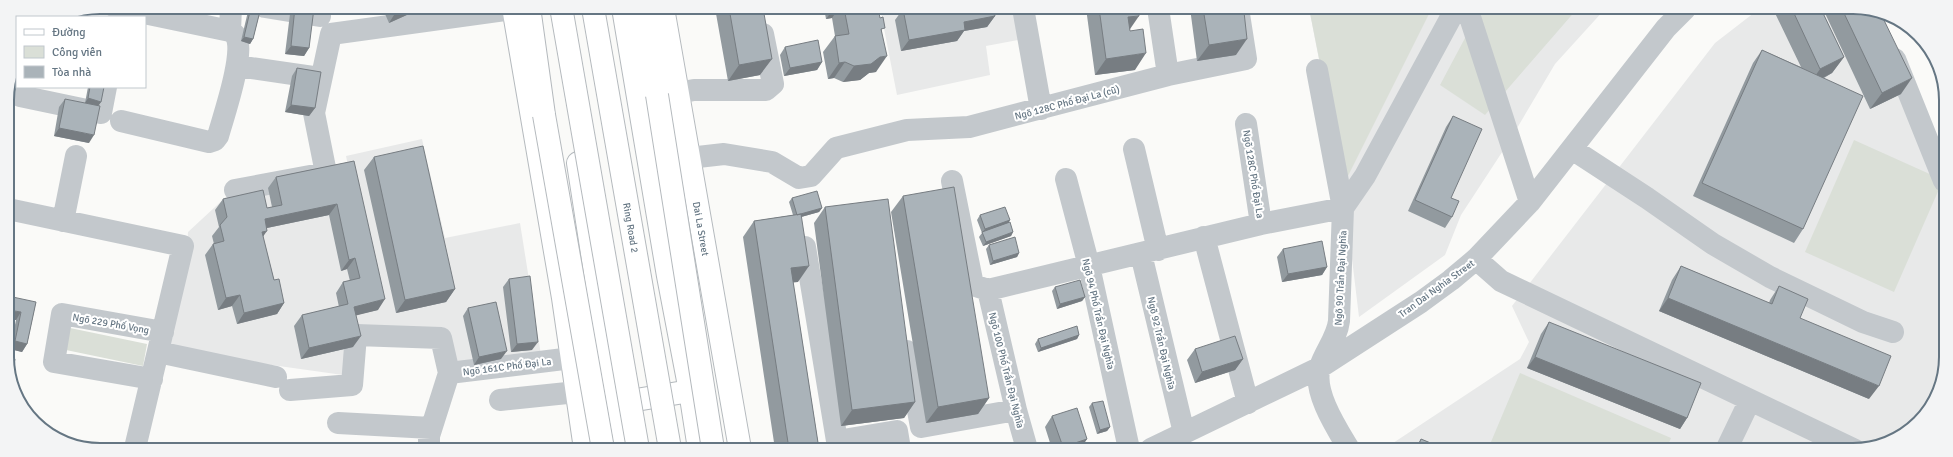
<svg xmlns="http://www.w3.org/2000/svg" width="1953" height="457" font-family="Signika,sans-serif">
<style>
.built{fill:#e8e9e9}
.green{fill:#dadfd7}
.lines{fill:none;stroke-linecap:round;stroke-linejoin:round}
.major-casing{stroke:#b5babe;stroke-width:24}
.highway-casing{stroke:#b4b9bd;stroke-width:24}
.minor{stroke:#c3c8cc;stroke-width:22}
.major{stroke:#fff;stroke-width:22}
.highway{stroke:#fff;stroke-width:22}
.highway-bridge-casing{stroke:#b4b9bd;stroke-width:24;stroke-linecap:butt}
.highway-bridge{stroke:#fff;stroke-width:22}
.wall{fill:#929a9f}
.shaded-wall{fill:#777d82}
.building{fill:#aab3b9;stroke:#777d82}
.labels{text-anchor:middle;stroke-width:4;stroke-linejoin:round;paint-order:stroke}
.street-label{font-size:10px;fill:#657683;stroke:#fff}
.rim{fill:none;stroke:#657683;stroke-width:2}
</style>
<rect width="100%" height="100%" fill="#fafaf8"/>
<path class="built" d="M880,8H1018L1024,39L986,46L990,75L897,95Z
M1309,8L1605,9L1555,64L1510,140L1461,215L1445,255L1359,317L1343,184Z
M1759,9H1865L1944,199V376L1914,427L1859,450L1384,449L1520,359L1529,342L1512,306L1715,43Z
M422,139L445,238L520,223L541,355L454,370L444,332L354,334L350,376L166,350L187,249L188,232L228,195L349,171L346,156Z"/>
<path class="green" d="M1309,8H1432L1344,184Z
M1481,8L1577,9L1485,115L1440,85Z
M1854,140L1943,180L1894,292L1805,252Z
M70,328L147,344L143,366L66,350Z
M1520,373L1671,438L1666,450L1488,449Z"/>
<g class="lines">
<g class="major-casing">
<g id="major">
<path d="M513,7L563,298L585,449"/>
<path d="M623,8L668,276L690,391L699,449"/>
<path id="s1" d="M663,8L740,449"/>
<path d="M578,163L600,305L626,449"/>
<path d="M618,403L690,391"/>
</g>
</g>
<g class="highway-casing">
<path id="highway" d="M529,7L544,115
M642,8L657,95"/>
</g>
<path class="minor" d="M115,7L230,31C232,32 234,33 235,35C247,48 223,118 218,136L215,140L209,142L121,121
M265,7L320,16
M1023,8L1041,109
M1158,8L1168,75
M1467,8L1530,202
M230,31L231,7
M1895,59L1944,181
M237,66L320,78
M1317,70L1343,208L1339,321C1337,338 1325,351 1320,367C1312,391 1337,429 1349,449
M678,93L694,90H766L773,84L763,34
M20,96L101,113L106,87
M1246,124L1261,224
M1134,149L1158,250
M1572,149L1647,198L1713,244L1770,277L1863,322L1893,332
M689,158L724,154L772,162L799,178L811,176L836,148L907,130L969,127L1168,75L1246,59L1238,8
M1066,179L1089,266L1129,449
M952,181L973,285L988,290L1261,224L1343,208L1365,176L1456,8
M235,190L326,173L314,113L331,34L513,9
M8,209L183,246L135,448
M63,221L76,156
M1204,237L1248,403
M805,247L837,441L897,431L900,449
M1141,254L1184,433
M1476,259L1501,281L1855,450
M988,290L1016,410L1027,449
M907,351L921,427L1016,410
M158,352L276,377
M152,379L54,362L62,314L163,332
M290,390L352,385L356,335L441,338L449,373
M500,400L577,392
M338,423L431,428
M429,448V436L449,373L572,358
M1151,449L1319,368L1421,302L1451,280L1476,259L1530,202L1666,28L1685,9
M1726,450L1750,400"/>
<use href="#major" class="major"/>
<use href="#highway" class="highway"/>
<g class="highway-bridge-casing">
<g id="highway-bridge">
<path d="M561,7L638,449"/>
<path id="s2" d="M593,8L670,449"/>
<path d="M657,95L713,449"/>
<path d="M544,115L603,449"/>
</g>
</g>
<use href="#highway-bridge" class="highway-bridge"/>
</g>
<path class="wall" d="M249,7H261L253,39L250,44L241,41Z
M294,7H308L309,48L304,56L285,54L290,14Z
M382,7H414L409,14L389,23Z
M715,8H763L760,75L728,81Z
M824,8H878L882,32L876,72L869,73L860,80L843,82L834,78L828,79L823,52L835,36L832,18L826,19Z
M1086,8H1138L1129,30L1135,70L1095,75Z
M1190,8H1235L1232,12L1236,55L1197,61Z
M903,9L995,16L987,27L964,31L957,41L901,51L895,20Z
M1775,9H1821L1844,57L1832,73L1824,78L1803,229L1794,243L1693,196L1753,63L1762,50L1801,67L1774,11Z
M1823,9H1872L1901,94L1870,109Z
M785,47L822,62L817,70L784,76L780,55Z
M297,68L315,108L309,116L285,112L292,76Z
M88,87H104L101,102L98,106L85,103Z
M65,99L89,143L54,136L59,107Z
M1453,116L1451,198L1452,217L1445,228L1408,211L1446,127Z
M374,157L455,289L446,302L396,313L364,170Z
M354,161L378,310L356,315L353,347L301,359L294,326L302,315L339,307L336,293L343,282L350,281L347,269L341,271L329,215L267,228L263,237L274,280L284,303L277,314L237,324L232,306L218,310L205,255L213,244H214L212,236L219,227L215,210L223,199L267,208L272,207L268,188L276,177Z
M903,196L989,398L978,414L926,423L891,212Z
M792,198L822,208L819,212L801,217L798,282H793L819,449H775L743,237L754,221L793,215L789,202Z
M825,207L915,402L904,418L841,426L814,223Z
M980,215L1010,220L1008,223L1013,232L1011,236L983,246L979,237L982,233L977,220Z
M989,245L1019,253L1017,257L990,265L986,249Z
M1283,249L1327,267L1322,275L1282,282L1277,257Z
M1681,266L1769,303L1770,300L1779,286L1800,318L1869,399L1659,311L1672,280Z
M509,279L532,350L511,352L503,287Z
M1055,287L1085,297L1082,301L1057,309L1052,291Z
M36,302L27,344L22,352L10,349L16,320L8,319Z
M468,308L501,359L474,365L463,316Z
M1549,322L1687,418L1680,429L1527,368L1541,334Z
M1079,335L1077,339L1038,352L1035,344L1038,339Z
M1195,349L1243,359L1235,370L1195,383L1187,360Z
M1092,403L1110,427L1107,431L1097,434L1089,407Z
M1052,416L1087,439L1080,449H1052L1045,427Z
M1421,439L1445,449H1414Z"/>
<path class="shaded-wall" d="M412,7H414L409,14L389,23L394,15Z
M834,8H839L832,18L826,19Z
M1224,8H1235L1231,13Z
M995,16L987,27L964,31L957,41L901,51L909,40L964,22Z
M1139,16L1128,32V17Z
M244,37L253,39L250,44L241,41Z
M1247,39L1236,55L1197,61L1209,45Z
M291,46L309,48L304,56L285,54Z
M1146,53L1135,70L1095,75L1106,59Z
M887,56L876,72L869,73L860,80L843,82L854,66L880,57Z
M1844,57L1832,73L1809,85L1820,69Z
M772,59L760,75L728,81L739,65Z
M822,62L817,70L784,76L790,68Z
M845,62L834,78L828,79L839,63Z
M1912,78L1901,94L1870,109L1882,93Z
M88,98L101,102L98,106L85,103Z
M291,105L315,108L309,116L285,112Z
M59,128L94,135L89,143L54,136Z
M337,204L329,215L257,230L265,219Z
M822,208L819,212L794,219L797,215Z
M1010,220L1007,225L982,233L985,229Z
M267,231L259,242L262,232Z
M1013,232L1011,236L983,246L986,242Z
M1019,253L1017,257L990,265L993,261Z
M355,258L347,269L341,271L349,260Z
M809,266L798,282L780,284L791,268Z
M1327,267L1322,275L1282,282L1288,274Z
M455,289L446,302L396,313L405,300Z
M240,295L232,306L218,310L226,298Z
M1085,297L1082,301L1057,309L1060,304Z
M1668,298L1879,386L1869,399L1659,311Z
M385,299L378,310L346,318L354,307Z
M284,303L277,314L237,324L244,313Z
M8,310L21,312L16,320L8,319Z
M1079,335L1077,339L1038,352L1041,348Z
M361,336L353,347L301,359L309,348Z
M15,341L27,344L22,352L10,349Z
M538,342L532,350L511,352L517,344Z
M507,351L501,359L474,365L479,357Z
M1535,357L1687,418L1680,429L1527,368Z
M1243,359L1235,370L1195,383L1202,372Z
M989,398L978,414L926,423L938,407Z
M915,402L904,418L841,426L852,410Z
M1110,427L1107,431L1097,434L1100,430Z
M1087,439L1080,449H1062L1063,447Z"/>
<path class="building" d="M251,7H261L253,39L244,37Z
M295,7L314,8L309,48L291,46Z
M391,7H412L394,15Z
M729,8H763L772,59L739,65Z
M844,8H878L880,18L883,17L885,28L881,29L887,56L880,57L871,64L854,66L845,62L839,63L835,36L849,34Z
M909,8H993L995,16L964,22L965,30L909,40L903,9Z
M1099,8H1138L1139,16L1128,17L1130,31L1143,29L1146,53L1106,59Z
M1203,8H1232V13L1244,12L1247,39L1209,45Z
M1792,9H1821L1844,57L1820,69Z
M1842,9H1872L1881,14L1912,78L1882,93Z
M818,40L822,62L790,68L785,47Z
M1762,50L1863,96L1803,229L1702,183Z
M297,68L321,72L315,108L291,105Z
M90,87H104L101,102L88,98Z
M65,99L100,106L94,135L59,128Z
M1453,116L1482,129L1451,198L1459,201L1452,217L1415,200Z
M423,146L455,289L405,300L374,157Z
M354,161L385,299L354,307L361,336L309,348L302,315L348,304L343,282L360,278L355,258L349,260L337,204L265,219L267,231L262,232L274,280L279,279L284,303L244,313L240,295L226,298L213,244L224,241L220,225L227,217L223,199L263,190L267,208L282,205L276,177Z
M954,187L989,398L938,407L903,196Z
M817,191L822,208L797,215L792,198Z
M888,199L915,402L852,410L825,207Z
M1005,207L1010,220L985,229L980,215Z
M801,214L809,266L791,268L819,449H789L754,221Z
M1010,222L1013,232L986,242L982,232Z
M1015,237L1019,253L993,261L989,245Z
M1322,241L1327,267L1288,274L1283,249Z
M1681,266L1772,304L1779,286L1808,299L1800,318L1891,356L1879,386L1668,298Z
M530,276L538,342L517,344L509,279Z
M1080,280L1085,297L1060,304L1055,287Z
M8,296L36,302L27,344L15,341L21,312L8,310Z
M496,302L507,351L479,357L468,308Z
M1549,322L1701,383L1687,418L1535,357Z
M1077,326L1079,335L1041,348L1038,339Z
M1235,336L1243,359L1202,372L1195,349Z
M9,357L15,359L11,379L9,376Z
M1103,401L1110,427L1100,430L1092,403Z
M1077,408L1087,439L1063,447L1052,416Z
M1421,439L1445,449H1417Z"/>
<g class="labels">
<g class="street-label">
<text transform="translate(1067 102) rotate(-15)" y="4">Ngõ 128C Phố Đại La (cũ)</text>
<text transform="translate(1254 174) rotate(81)" y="4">Ngõ 128C Phố Đại La</text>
<text dy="4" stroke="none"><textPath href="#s2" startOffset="223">Ring Road 2</textPath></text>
<text dy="4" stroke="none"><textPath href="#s1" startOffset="224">Dai La Street</textPath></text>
<text transform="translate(1340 278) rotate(-87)" y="4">Ngõ 90 Trần Đại Nghĩa</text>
<text transform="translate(1436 288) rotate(-36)" y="4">Tran Dai Nghia Street</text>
<text transform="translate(1099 314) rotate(77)" y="4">Ngõ 94 Phố Trần Đại Nghĩa</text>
<text transform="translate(111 323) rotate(10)" y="4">Ngõ 229 Phố Vọng</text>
<text transform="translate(1162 343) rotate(77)" y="4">Ngõ 92 Trần Đại Nghĩa</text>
<text transform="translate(507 366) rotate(-7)" y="4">Ngõ 161C Phố Đại La</text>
<text transform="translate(1007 370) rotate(76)" y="4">Ngõ 100 Phố Trần Đại Nghĩa</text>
</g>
</g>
<path d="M0 0H1953V457H0ZM100 14H1853A86 86 0 0 1 1939 100V357A86 86 0 0 1 1853 443H100A86 86 0 0 1 14 357V100A86 86 0 0 1 100 14Z" fill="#f3f4f5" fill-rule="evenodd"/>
<path class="rim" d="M100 14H1853A86 86 0 0 1 1939 100V357A86 86 0 0 1 1853 443H100A86 86 0 0 1 14 357V100A86 86 0 0 1 100 14Z"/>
<rect x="16" y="16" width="130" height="72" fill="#ffffff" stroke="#c1c8cd"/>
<rect x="24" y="29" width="20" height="6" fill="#ffffff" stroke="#c1c8cd"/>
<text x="52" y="36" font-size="12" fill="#657683">Đường</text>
<rect x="24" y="46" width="20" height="12" fill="#dadfd7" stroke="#c1c8cd"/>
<text x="52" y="56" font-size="12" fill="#657683">Công viên</text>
<rect x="24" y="66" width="20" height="12" fill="#aab3b9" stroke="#c1c8cd"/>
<text x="52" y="76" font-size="12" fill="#657683">Tòa nhà</text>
</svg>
